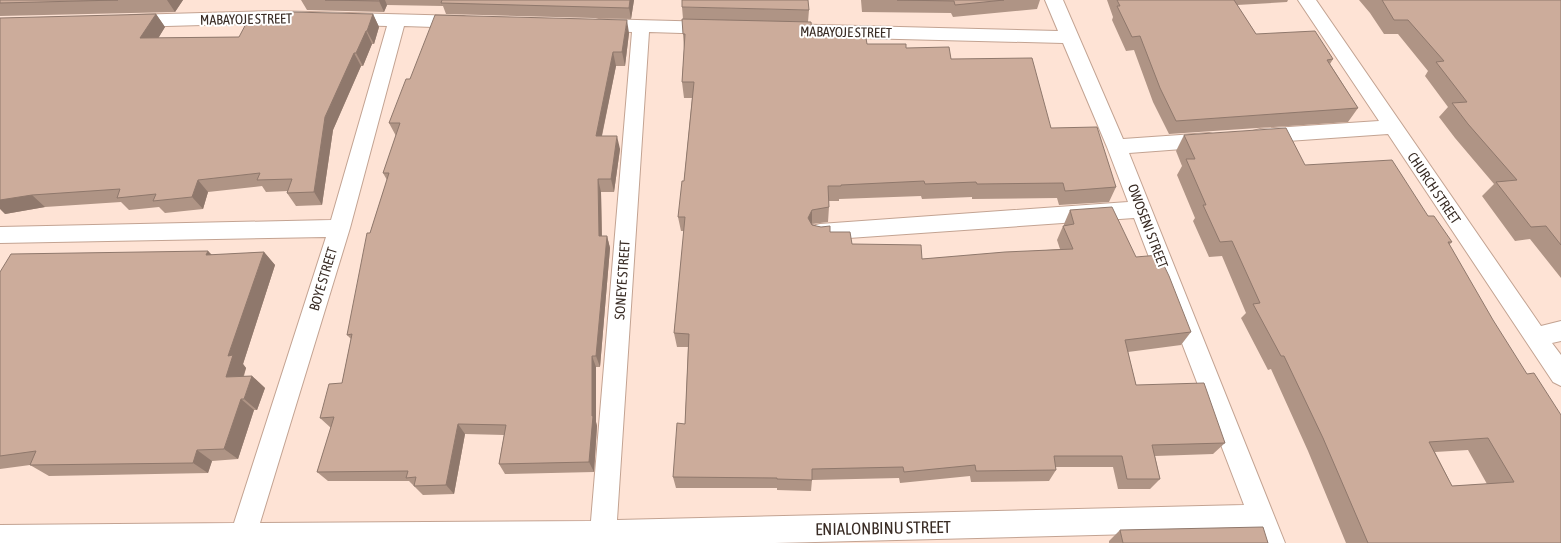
<svg xmlns="http://www.w3.org/2000/svg" width="1561" height="543" font-family="'Asap Condensed',sans-serif">
<style>
.lines{fill:none;stroke-linecap:round;stroke-linejoin:round}
.minor-casing{stroke:#c3a392;stroke-width:2}
.minor{fill:#fff;fill-rule:evenodd}
.wall{fill:#af9485;fill-rule:evenodd}
.shaded-wall{fill:#8f786c}
.building{fill:#ccac9b;stroke:#8f786c;fill-rule:evenodd}
.labels{text-anchor:middle;stroke-width:4;stroke-linejoin:round;paint-order:stroke}
.street-label{font-size:14px;fill:#392c25;stroke:#fff}
.near-street-label{font-size:17px;fill:#392c25;stroke:#fff}
</style>
<rect width="100%" height="100%" fill="#fee3d5"/>
<g class="lines">
<g class="minor-casing">
<path id="minor" d="M1045,0H1063L1123,139L1209,133L1216,135L1219,140L1216,145L1209,147L1129,153L1285,543H1259L1254,531L775,543H0V525L234,523L326,237L0,243V227L331,220L387,26L272,23L131,27L125,25L122,21L125,17L131,15L272,11L463,16L469,18L472,22L469,26L463,28L404,26L350,228L260,523L591,521L632,32L599,31L593,29L590,25L593,21L599,19L713,22L719,24L722,28L719,32L713,34L649,32L617,520L1244,505L1134,218L820,240L812,238L809,232L812,226L820,224L1128,202L1107,147L1063,43L781,36L775,34L772,30L775,26L781,24L1058,31Z
M1298,0H1316L1541,326L1561,321V341L1552,343L1561,355V386L1553,382L1388,134L1260,143L1253,141L1250,136L1253,131L1260,129L1379,121Z"/>
</g>
<use href="#minor" class="minor"/>
</g>
<path class="wall" d="M0,0H183L175,12L0,16Z
M301,0H634L631,19L446,14L443,6L387,5L384,12L307,10Z
M861,0H1040L1037,9L953,17L951,13L862,12Z
M1107,0H1288L1287,2L1237,5L1256,34L1333,59L1330,64L1358,108L1348,122L1169,134L1153,102L1134,50L1126,51L1112,20L1113,17Z
M1359,0H1561V278L1530,239L1515,241L1482,196L1494,184L1455,138L1439,117L1448,107L1425,76L1428,71L1398,34H1384L1370,13Z
M682,7L809,10L808,22L812,33L867,44L906,48L951,59L1051,128L1116,187L1109,202L1059,205L1057,198L972,199V197L922,199L921,196L839,199V201H829V207L828,222L812,224L830,232L852,244L922,259L1060,249L1057,240L1063,226H1064V224L1070,210L1136,257L1191,332L1181,345L1128,352L1136,385L1225,443L1213,454L1155,456L1160,479L1150,489H1118L1113,467H1056V470L1049,481L971,482L970,476L900,483L899,478L812,480L811,491L777,490V488H676L673,477L685,424L688,347H677L674,333L684,231H681L678,217L684,181L692,98H684L682,82L684,49L683,34V19Z
M156,14L165,27L158,38L239,37L288,20L373,14L379,27L374,44H372L363,66H361L333,130L322,205L296,206L287,193L288,191L266,192L262,186L208,192L203,209L165,213L159,207L129,210L121,202L45,207L5,214Z
M629,33L625,66H616L602,136L620,149L614,192H601L602,236H607L610,248L600,367H596V422L597,426L594,472L505,474L499,464L504,435L465,434L454,494L423,495L409,481H328L317,472L331,428L320,418L342,383L351,339L347,335L370,233L387,180L383,173L396,136L389,123L410,79Z
M1184,135L1305,165L1428,216L1452,242L1449,245L1561,543H1346L1308,451L1271,369L1268,370L1241,318L1246,313L1222,256L1209,257L1193,221L1195,218L1177,175L1182,166L1176,151ZM1468,450L1487,484L1452,486L1435,452Z
M208,251L212,255L264,252L275,265L243,364L246,368L244,376H252L265,388L257,410H254L238,459L212,461L208,473L49,476L30,465L0,469V272Z
M1120,530L1268,543H1109V541Z"/>
<path class="shaded-wall" d="M167,0H183L175,12Z
M380,0H385L387,5L384,12L379,1Z
M630,0H634L631,19L629,8Z
M156,14L165,27L150,52L140,38Z
M373,14L379,27L374,44L367,31Z
M627,20L629,33L625,66L622,52Z
M366,31L372,44L363,66L356,53Z
M613,52L616,66L599,149L596,136Z
M354,53L361,66L333,130L322,205L314,192L325,117Z
M617,136L620,149L614,192L611,179Z
M598,179L601,192L602,248L599,236Z
M198,180L208,192L203,209L192,197Z
M0,194L32,195L45,207L5,214L0,209Z
M812,210V225L808,218Z
M607,236L610,248L600,367L596,356Z
M208,251L220,264L206,255Z
M264,252L275,265L243,364L246,368L239,389L226,377L228,356Z
M592,356L596,367V422L597,426L594,472L589,462L592,416Z
M252,376L265,388L257,410L244,399Z
M241,399L254,410L238,459L224,449Z
M458,424L465,434L454,494L446,485Z
M197,450L212,461L208,473L193,463Z"/>
<path class="building" d="M0,0H118L0,3Z
M325,0H380L379,1Z
M442,0H630L629,8L441,3Z
M682,0H808L809,10L682,7Z
M897,0H1004L955,5L954,1Z
M1117,0H1234L1256,34L1315,31L1333,59L1327,60L1358,108L1176,121L1160,88L1140,36L1132,37L1117,6H1120Z
M1382,0H1561V245L1546,226L1531,227L1496,182L1517,180L1468,124L1452,103L1467,102L1436,62L1444,61L1408,20H1394Z
M292,12L373,14L367,31H366L356,53H354L325,117L314,192L287,193L292,179L257,180L260,173L198,180L192,197L153,201L156,194L117,198L120,189L32,195L0,200V18L156,14L140,38L239,37L248,20H288Z
M435,15L627,20L622,52H613L596,136H617L611,179H598L599,236H607L596,356H592V416H593L589,462L499,464L506,425L458,424L446,485L414,486L416,477L406,478L408,471L317,472L334,417L320,418L329,384L342,383L352,334L347,335L367,233H370L389,173H383L400,123H389L406,79H410Z
M682,19L811,22L812,33L865,32L867,44H906V48L949,47L951,59L1032,58L1051,128L1097,127L1116,187L1065,191L1063,183L977,184L976,182L925,184L924,181L841,185V186H828L829,207L812,210L808,218L812,225L821,227L830,226V232H850L852,244L921,245L922,259L1005,252L1073,249L1063,226L1074,224L1070,210L1112,207L1136,257L1159,255L1169,276L1191,332L1125,340L1136,385L1204,383L1225,443L1152,445L1160,479H1127L1122,456H1054L1056,470L976,471L975,465L904,472L903,467L812,469V480L777,479V478L673,477L677,423L685,424L689,334L674,333L685,217H678L682,181H684L694,82H682L685,34H683Z
M1286,128L1305,165L1392,160L1428,216H1434L1452,242H1448L1493,320L1527,374L1534,373L1561,415V543H1368L1323,438L1284,356H1281L1253,304L1260,303L1232,241L1220,242L1203,205H1206L1186,159H1195L1184,135ZM1488,438L1514,482L1452,486L1429,442Z
M208,251L206,255L264,252L228,356L233,355L226,377L252,376L244,399H241L224,449L197,450L193,463L30,465L36,451L0,456V272L11,254Z
M1263,527L1268,543H1123L1120,530Z"/>
<g class="labels">
<g class="street-label">
<text transform="translate(246 19) rotate(-1)" y="5">MABAYOJE STREET</text>
<text transform="translate(846 32) rotate(1)" y="5">MABAYOJE STREET</text>
<text transform="translate(1434 188) rotate(56)" y="5">CHURCH STREET</text>
<text transform="translate(1148 226) rotate(69)" y="5">OWOSENI STREET</text>
<text transform="translate(323 279) rotate(-73)" y="5">BOYE STREET</text>
<text transform="translate(622 280) rotate(-86)" y="5">SONEYE STREET</text>
</g>
<g class="near-street-label">
<text transform="translate(883 528) rotate(-1)" y="6">ENIALONBINU STREET</text>
</g>
</g>
</svg>
